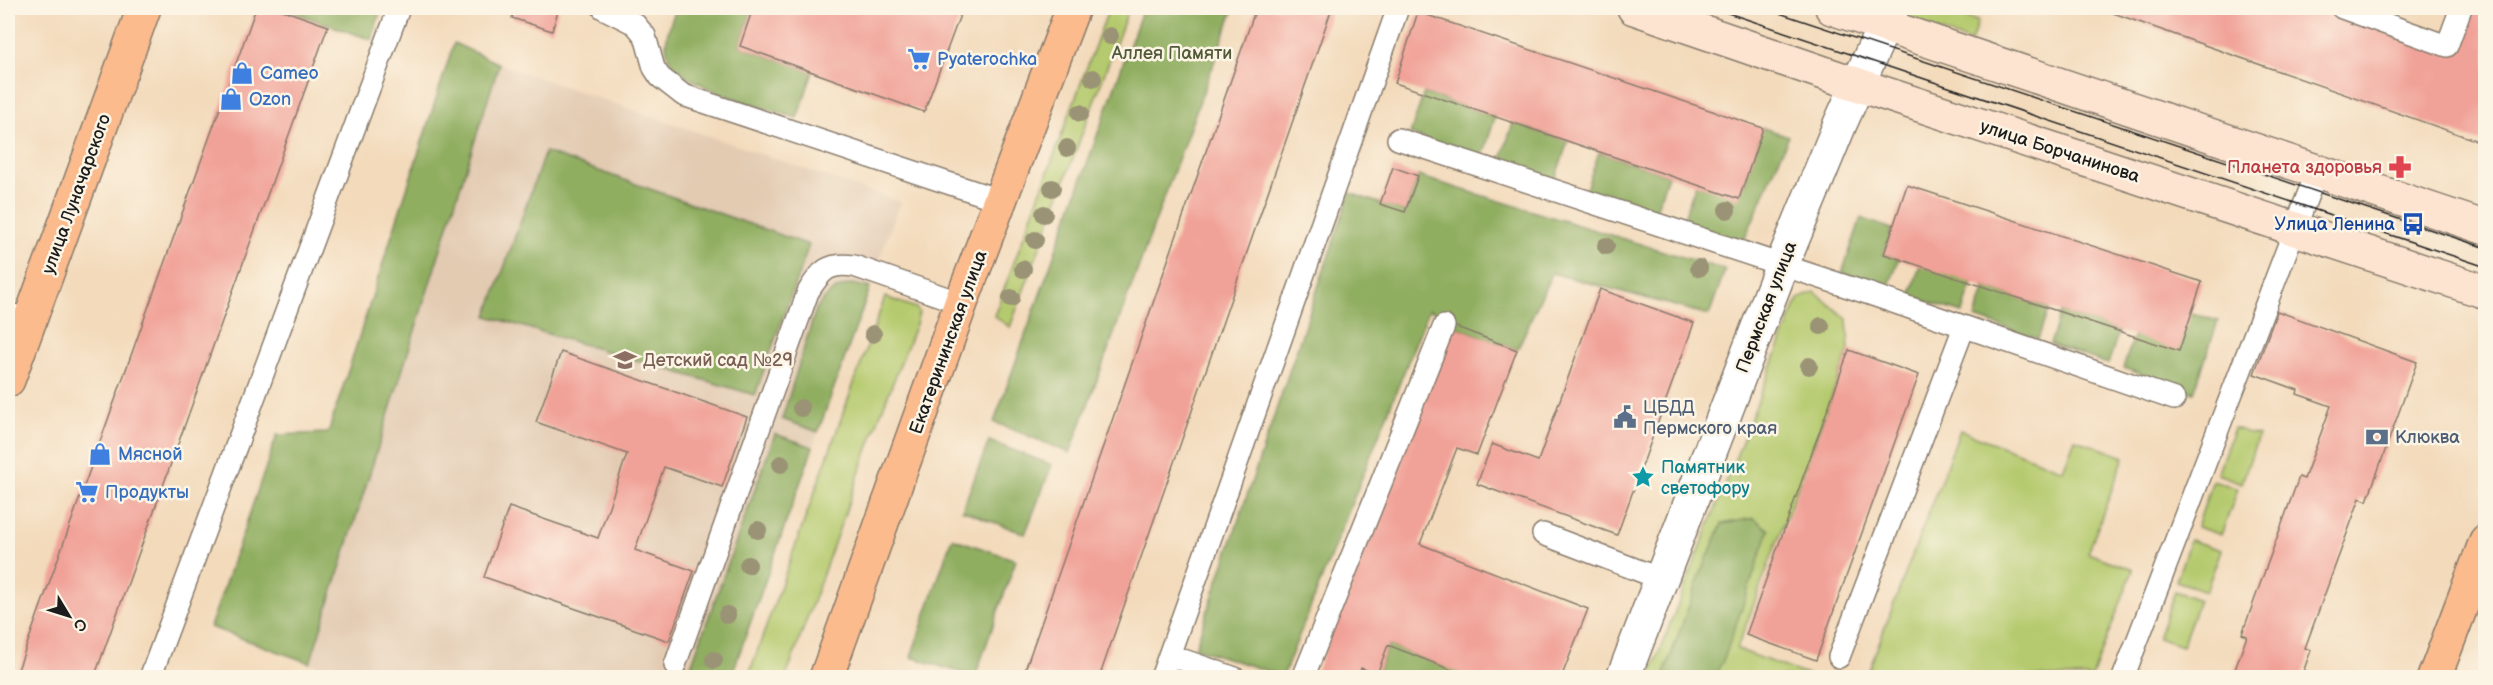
<svg xmlns="http://www.w3.org/2000/svg" width="2493" height="685" font-family="'Balsamiq Sans',sans-serif">
<style>
.built{fill:#e3cbb2}
.green{fill:#b5ca6e;stroke:#687345;stroke-width:1.5}
.forest{fill:#90ae61;stroke:#56653e;stroke-width:1.5}
.building{fill:#f1a298}
.lines{fill:none;stroke-linecap:round;stroke-linejoin:round}
.service-casing{stroke:#887b6c;stroke-width:24}
.minor-casing{stroke:#887b6c;stroke-width:36}
.secondary-casing{stroke:#887b6c;stroke-width:36}
.primary-casing{stroke:#887b6c;stroke-width:36}
.service{stroke:#fff;stroke-width:21}
.minor{stroke:#fff;stroke-width:33}
.secondary{stroke:#fde4d1;stroke-width:33}
.primary{stroke:#fbbb8d;stroke-width:33}
.tram{stroke:#1c1c1c;stroke-width:1.5}
.tree{fill:#9a9374}
.labels{text-anchor:middle;stroke-width:5;stroke-linejoin:round;paint-order:stroke}
.park-label{font-size:18px;fill:#525939;stroke:#fcf5e5}
.shop-label{font-size:18px;fill:#366cbe;stroke:#fcf5e5;text-anchor:start}
.street-label{font-size:18px;fill:#1c1c1c;stroke:#fcf5e5}
.health-label{font-size:18px;fill:#be3a42;stroke:#fcf5e5;text-anchor:end}
.transit-label{font-size:18px;fill:#164399;stroke:#fcf5e5;text-anchor:end}
.education-label{font-size:18px;fill:#785e54;stroke:#fcf5e5;text-anchor:start}
.service-label{font-size:18px;fill:#4e5e75;stroke:#fcf5e5;text-anchor:start}
.culture-label{font-size:18px;fill:#0d838f;stroke:#fcf5e5;text-anchor:start}
</style>
<rect width="100%" height="100%" fill="#fcf5e5"/>
<filter id="ink" filterUnits="userSpaceOnUse"><feTurbulence type="fractalNoise" baseFrequency=".0167" numOctaves="2"/><feDisplacementMap in="SourceGraphic" scale="12" xChannelSelector="R" yChannelSelector="G"/><feConvolveMatrix kernelMatrix="1 2 1 2 8 2 1 2 1" color-interpolation-filters="sRGB"/></filter>
<filter id="wash" filterUnits="userSpaceOnUse"><feTurbulence type="fractalNoise" baseFrequency=".008" numOctaves="4" result="noise"/><feDisplacementMap in="SourceGraphic" scale="24" xChannelSelector="R" yChannelSelector="G"/><feGaussianBlur stdDeviation="1.35" result="paint"/><feColorMatrix in="noise" values="0 0 0 0 0 0 0 0 0 0 0 0 0 0 0 0 0 1.4 0 .05"/><feComposite in="paint" operator="in"/></filter>
<g filter="url(#wash)">
<rect width="100%" height="100%" fill="#f3dabb"/>
<path class="built" d="M499,64L900,202L731,677L352,678L310,663Z"/>
<path class="green" d="M1109,8H1129L1010,327L994,316Z
M1905,8H1933L1978,21L1971,42L1910,21Z
M1815,292L1847,319L1849,350L1737,649L1812,677L1649,678L1798,299Z
M885,297L916,308L919,312L916,324L879,418L786,677H748Z
M2234,428L2258,436L2242,483L2217,474Z
M1960,430L2063,470L2075,439L2124,457L2088,553L2133,570L2092,677H1866Z
M2213,480L2238,489L2221,535L2197,527Z
M2190,540L2221,550L2206,591L2176,581Z
M2175,591L2199,600L2182,646L2158,638Z"/>
<path class="forest" d="M282,8H381L372,40Z
M678,8H753L740,46L813,72L797,118C767,109 678,86 668,56C665,48 666,37 669,29C671,21 673,14 678,8Z
M1143,8H1234L1070,453L994,422Z
M454,43L499,64L310,663L210,627L277,435L328,433Z
M1424,93L1495,117L1482,159L1410,134Z
M1513,123L1568,141L1554,182L1500,163Z
M1763,128L1789,136L1742,245L1681,226L1696,184L1739,198Z
M545,152L809,245L755,395L487,316Z
M1599,152L1668,175L1654,216L1585,192Z
M1418,176L1725,270L1709,315L1552,273L1517,350L1451,325L1429,309L1283,676L1195,648L1350,193L1405,212Z
M1861,218L1892,229L1884,254L1899,259L1888,288L1842,273Z
M1920,265L1972,282L1963,313L1910,296Z
M853,284L870,288L818,432L782,419L816,309C827,294 835,287 853,284Z
M1985,287L2049,308L2038,339L1975,318Z
M2061,312L2119,331L2108,364L2050,344Z
M2192,313L2218,321L2194,392L2123,368L2134,336Z
M775,434L813,447L731,677H687Z
M989,441L1052,465L1025,534L962,510Z
M1754,518L1769,530L1724,659L1714,677H1663L1702,570L1722,524Z
M952,538L1016,560L975,677L911,657Z
M1388,645L1472,677L1358,678L1361,668L1377,674Z"/>
<g id="blocks">
<path class="building" d="M256,8H277L328,26L94,678H15Z
M515,8H559L552,31L512,18Z
M753,8H958L960,15L924,112L740,46Z
M1256,8H1332L1099,678H1038L1039,675L1025,670Z
M2099,8H2334L2451,56L2468,8H2486V144Z
M1418,12L1763,128L1739,199L1395,83Z
M1393,167L1418,176L1405,212L1380,204Z
M1907,185L2202,282L2179,351L1884,254Z
M1600,289L1694,323L1617,535L1477,484L1492,444L1538,461Z
M2277,311L2417,362L2367,501L2360,498L2305,648L2311,650L2301,678H2232L2247,636L2242,634L2299,477L2304,479L2331,406L2297,394L2298,390L2254,374Z
M1451,325L1517,350L1477,455L1457,448L1420,544L1588,609L1561,678H1472L1388,645L1377,674L1361,668L1358,678H1314Z
M1849,350L1919,375L1816,660L1746,635Z
M561,352L747,417L722,487L664,467L635,550L694,571L669,641L484,577L509,507L598,538L627,454L536,422Z"/>
</g>
</g>
<g filter="url(#ink)">
<use href="#blocks" fill-opacity="0" stroke="#887b6c" stroke-width="1.5"/>
<g class="lines">
<g class="service-casing">
<path id="service" d="M603,8L635,24L645,36L654,68L660,77L683,95L999,200
M2342,8L2447,46L2461,8
M1398,139L1870,294L2174,399
M8,313L29,321
M1543,534L1661,579
M1169,655L1235,678
M1839,657L1964,327
M675,665L808,292C821,271 828,262 854,266L961,303
M150,678L399,8
M1161,678L1398,8
M1303,678L1444,326
M2123,678L2317,171"/>
</g>
<g class="minor-casing">
<path id="minor" d="M1623,678L1782,265L1840,124L1892,8"/>
</g>
<g class="secondary-casing">
<path id="secondary" d="M1634,8L1859,85L2486,292
M1832,8L2486,228"/>
</g>
<g class="primary-casing">
<path id="primary" d="M8,380L144,8
M826,678L961,303L1073,8
M2434,678L2486,541"/>
</g>
<use href="#service" class="service"/>
<use href="#minor" class="minor"/>
<use href="#secondary" class="secondary"/>
<use href="#primary" class="primary"/>
<path class="tram" d="M1713,8L2486,267
M1764,8L2486,248"/>
</g>
<g class="tree">
<circle cx="1110" cy="36" r="9"/>
<circle cx="1093" cy="78" r="9"/>
<circle cx="1080" cy="113" r="9"/>
<circle cx="1067" cy="148" r="9"/>
<circle cx="1052" cy="188" r="9"/>
<circle cx="1727" cy="210" r="9"/>
<circle cx="1044" cy="214" r="9"/>
<circle cx="1035" cy="240" r="9"/>
<circle cx="1606" cy="246" r="9"/>
<circle cx="1699" cy="268" r="9"/>
<circle cx="1023" cy="269" r="9"/>
<circle cx="1011" cy="298" r="9"/>
<circle cx="1821" cy="326" r="9"/>
<circle cx="873" cy="334" r="9"/>
<circle cx="1809" cy="366" r="9"/>
<circle cx="801" cy="408" r="9"/>
<circle cx="781" cy="464" r="9"/>
<circle cx="758" cy="530" r="9"/>
<circle cx="748" cy="565" r="9"/>
<circle cx="727" cy="615" r="9"/>
<circle cx="714" cy="660" r="9"/>
</g>
</g>
<defs>
<g id="supermarket-bare" transform="scale(1.8)"><path d="M-6-5.5h2.5l.6 2H6L4.5 2H-2.5L-4.4-4H-6ZM-1.5 3.2a1.3 1.3 0 1 0 .1 0ZM3 3.2a1.3 1.3 0 1 0 .1 0Z" fill="#3f7fe0" stroke="#fcf5e5" stroke-width="2.5" paint-order="stroke"/></g>
<g id="shop-bare" transform="scale(1.8)"><path d="M-5-2.5h2.3a2.7 3.5 0 0 1 5.4 0H5L5.5 6h-11ZM-1.5-2.5h3a1.5 2.3 0 0 0-3 0Z" fill="#3f7fe0" stroke="#fcf5e5" stroke-width="2.5" paint-order="stroke"/></g>
<g id="pharmacy-bare" transform="scale(1.8)"><path d="M-2-6h4v4h4v4h-4v4h-4v-4h-4v-4h4Z" fill="#e0444e" stroke="#fcf5e5" stroke-width="2.5" paint-order="stroke"/></g>
<g id="bus-bare" transform="scale(1.8)"><path d="M-5-6H5V4H4V6H2V4H-2V6H-4V4H-5ZM-3.5-4V0h7V-4ZM-3.5 1.2v1.5H-2V1.2ZM2 1.2v1.5H3.5V1.2Z" fill="#1a4fb4" stroke="#fcf5e5" stroke-width="2.5" paint-order="stroke"/></g>
<g id="school-bare" transform="scale(1.8)"><path d="M0-5L7-2L0 1L-7-2ZM-4 1L0 2.5L4 1V4Q0 6-4 4Z" fill="#8d6e63" stroke="#fcf5e5" stroke-width="2.5" paint-order="stroke"/></g>
<g id="civic-bare" transform="scale(1.8)"><path d="M-.6-6.5H3V-4.5H.6V-3L4-1V1h2V6H-6V1h2V-1L-.6-3ZM-1.2 2.5V6h2.4V2.5Z" fill="#5c6f8a" stroke="#fcf5e5" stroke-width="2.5" paint-order="stroke"/></g>
<g id="bank-bare" transform="scale(1.8)"><path d="M-6-4H6V4H-6ZM0-2.3a2.3 2.3 0 1 0 0 4.6a2.3 2.3 0 1 0 0-4.6Z" fill="#5c6f8a" stroke="#fcf5e5" stroke-width="2.5" paint-order="stroke"/></g>
<g id="sight-bare" transform="scale(1.8)"><path d="M0-6L1.8-2.2L6-1.7L2.9 1.2L3.7 5.4L0 3.3L-3.7 5.4L-2.9 1.2L-6-1.7L-1.8-2.2Z" fill="#0f9aa8" stroke="#fcf5e5" stroke-width="2.5" paint-order="stroke"/></g>
</defs>
<g fill-rule="evenodd">
<use href="#supermarket-bare" x="919" y="59"/>
<use href="#shop-bare" x="242" y="73"/>
<use href="#shop-bare" x="231" y="99"/>
<use href="#pharmacy-bare" x="2400" y="167"/>
<use href="#bus-bare" x="2413" y="224"/>
<use href="#school-bare" x="625" y="360"/>
<use href="#civic-bare" x="1625" y="417"/>
<use href="#bank-bare" x="2377" y="437"/>
<use href="#shop-bare" x="100" y="454"/>
<use href="#sight-bare" x="1643" y="477"/>
<use href="#supermarket-bare" x="87" y="492"/>
</g>
<g class="labels">
<g class="park-label">
<text x="1172" y="59">Аллея Памяти</text>
</g>
<g class="shop-label">
<text x="937" y="65">Pyaterochka</text>
<text x="260" y="79">Cameo</text>
<text x="249" y="105">Ozon</text>
<text x="118" y="460">Мяснoй</text>
<text x="105" y="498">Прoдукты</text>
</g>
<g class="street-label">
<text transform="translate(2060 151) rotate(18)" y="6">улица Борчанинова</text>
<text transform="translate(76 194) rotate(-70)" y="6">улица Луначарского</text>
<text transform="translate(1766 307) rotate(-69)" y="6">Пермская улица</text>
<text transform="translate(948 342) rotate(-70)" y="6">Екатерининская улица</text>
</g>
<g class="health-label">
<text x="2382" y="173">Планета здоровья</text>
</g>
<g class="transit-label">
<text x="2395" y="230">Улица Ленина</text>
</g>
<g class="education-label">
<text x="643" y="366">Детский сад №29</text>
</g>
<g class="service-label">
<text x="1643" y="413">ЦБДД<tspan x="1643" dy="21">Пермского края</tspan></text>
<text x="2395" y="443">Клюква</text>
</g>
<g class="culture-label">
<text x="1661" y="473">Памятник<tspan x="1661" dy="21">светофору</tspan></text>
</g>
</g>
<rect width="2493" height="685" fill="none" stroke="#fcf5e5" stroke-width="30"/>
<g transform="translate(69 616) rotate(128)" stroke="#fcf5e5" stroke-width="4.5" paint-order="stroke">
<path d="M0-4.5L10 22L0 15L-10 22Z" fill="#1c1c1c"/>
<text y="-9" font-size="16" font-weight="bold" text-anchor="middle" fill="#1c1c1c">С</text>
</g>
</svg>
